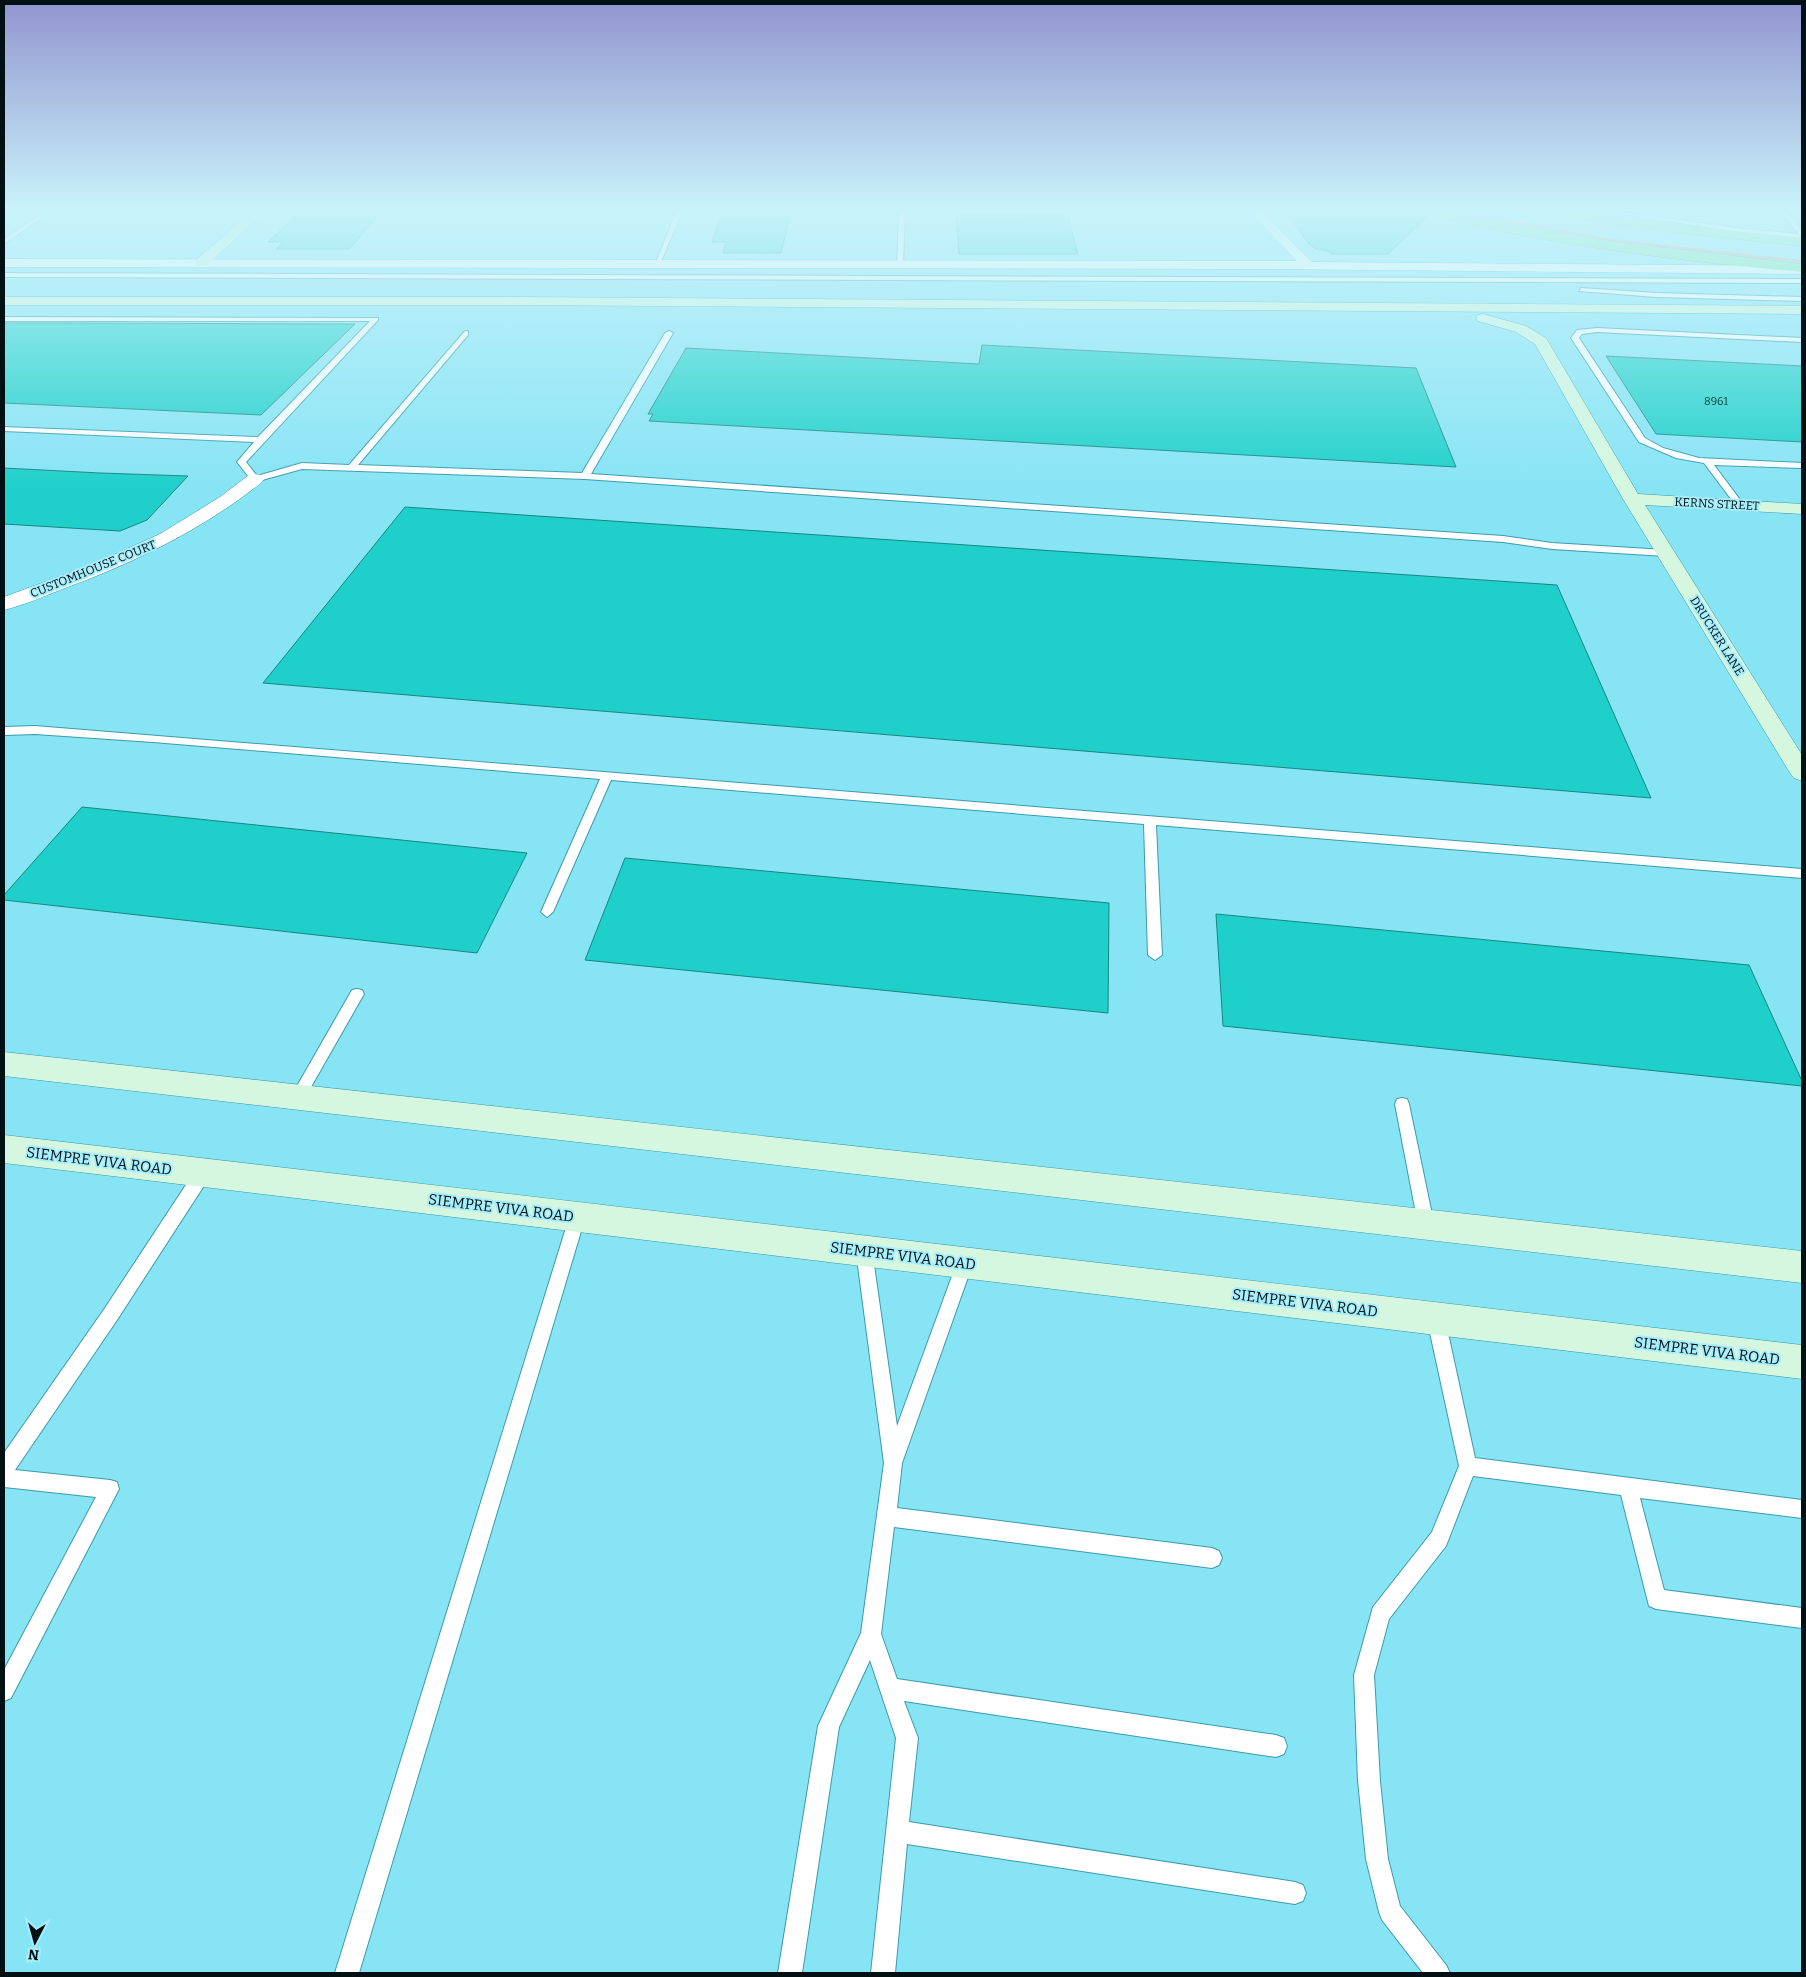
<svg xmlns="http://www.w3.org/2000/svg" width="1806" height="1977" font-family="Bitter,serif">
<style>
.green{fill:#e1988a}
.building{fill:#1fd0ca;stroke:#178682}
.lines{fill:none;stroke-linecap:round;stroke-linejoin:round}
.lane-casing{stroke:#3a9bab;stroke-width:2}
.street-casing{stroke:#3a9bab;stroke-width:1}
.secondary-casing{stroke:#3a9bab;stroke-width:1}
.highway-casing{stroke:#4d9968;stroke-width:1}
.lane{fill:#fff;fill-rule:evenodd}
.street{fill:#fff;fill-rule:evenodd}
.secondary{fill:#d6f7df;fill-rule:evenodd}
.highway{fill:#77e395;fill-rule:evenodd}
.labels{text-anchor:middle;stroke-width:4;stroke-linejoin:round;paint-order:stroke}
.far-number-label{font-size:11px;fill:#084041}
.far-street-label{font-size:12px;fill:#001013;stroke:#a6eefc}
.street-label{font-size:15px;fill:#001013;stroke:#a6eefc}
</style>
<rect width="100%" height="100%" fill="#87e4f5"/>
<path class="green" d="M1454,212H1471L1612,239L1802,260V262L1761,259L1612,242Z"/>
<path class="building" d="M299,212H382L349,249H276L283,242H268Z
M722,212H791L781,253H723L726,242H712Z
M1286,212H1426L1428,216L1388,254H1331L1328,251L1316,249L1309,244Z
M956,215L1068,216L1078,254H959Z
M4,323H59L355,324L261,415L4,403Z
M982,345L1416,368L1456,467L649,421L653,414H648L686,348L979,364Z
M1606,356L1802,366V442L1656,434Z
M4,468L100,473L188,476L147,520L120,531L4,524Z
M405,507L1557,585L1651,798L263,683Z
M82,807L527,853L477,953L4,900V895Z
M625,858L1109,903L1108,1013L585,960Z
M1216,914L1749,965L1802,1081V1086L1223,1026Z"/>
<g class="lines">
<g class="lane-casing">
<path id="lane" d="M44,212H50L4,244V239Z
M676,212H682L660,264L655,265Z
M899,212H905L903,265L900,267L897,265Z
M1609,212H1621L1738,228L1799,234L1781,212H1787L1802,229V238L1738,232Z
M4,273L1802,279V283L4,277Z
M1581,288L1656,293L1802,297V301L1656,297L1579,291Z
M4,317L378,318V320L246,462L257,476L302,463L349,465L465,331H468V335L358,465L582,473L665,333L669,331L673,333L591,474L1503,536L1552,543L1665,550L1670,553L1665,556L1552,549L1503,542L585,479L302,469L255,482L252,481L237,462L254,442L4,431V427L258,437L370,321H4Z
M1597,328L1802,338V342L1597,332L1582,334L1579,338L1645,438L1663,448L1699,458L1802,463V468L1714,465L1744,505L1740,508L1737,507L1704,463L1676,458L1639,442L1571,338L1577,330Z
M35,726L1802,869V878L1156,825L1162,955L1155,960L1148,955L1144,824L611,780L553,912L547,917L541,912L600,779L153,742L35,734L4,735V727Z
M357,989L362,990L364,994L303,1101L298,1103L293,1101L291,1097L293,1093L352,990Z
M1402,1098L1407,1099L1409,1104L1434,1224L1432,1229L1426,1231L1420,1229L1418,1224L1395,1104L1397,1099Z
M203,1166L209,1168L211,1173L209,1178L117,1320L15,1470L110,1480L117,1482L119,1489L11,1698L4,1701V1670L96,1497L4,1487V1453L105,1308L197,1168Z
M577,1211L583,1213L585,1218L359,1973H335L569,1218L571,1213Z
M864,1243L870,1246L872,1251L897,1426L959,1257L965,1255L971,1257L973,1263L902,1463L897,1508L1212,1548L1219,1551L1222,1558L1219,1565L1212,1568L894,1527L881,1634L897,1679L1276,1735L1284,1738L1287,1746L1284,1754L1276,1757L904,1701L918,1738L909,1822L1295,1882L1303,1885L1306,1893L1303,1901L1295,1904L907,1844L895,1973H871L896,1738L870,1660L839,1727L802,1973H778L818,1726L861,1633L884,1463L856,1251L858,1246Z
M1436,1311L1442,1313L1445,1319L1475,1458L1802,1500V1518L1640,1498L1664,1590L1802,1608V1628L1656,1609L1649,1606L1621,1495L1473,1476L1446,1546L1389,1619L1374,1675L1380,1781L1388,1859L1400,1906L1446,1965L1450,1973H1423L1382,1920L1379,1912L1366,1859L1358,1781L1354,1675L1373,1607L1432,1532L1459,1466L1427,1319L1430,1313Z"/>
</g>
<g class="street-casing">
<path id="street" d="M1250,212H1262L1312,262L1802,266V274L1261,269L4,267V259L1297,261Z
M255,474L261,475L264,479L261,483C201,530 136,562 65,588C45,596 24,605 4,610V597L96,563L160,534L220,497L249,475Z"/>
</g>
<g class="secondary-casing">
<path id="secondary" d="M251,212H264L206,266H196L195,263L196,260Z
M4,297H520L1802,306V314L520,305H4Z
M1483,314L1526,326L1546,338L1638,494L1802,504V514L1645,505L1802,755V781L1794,778L1790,773L1623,499L1535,344L1516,332L1478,321L1476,318L1478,315Z
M4,1052L1802,1251V1283L4,1076Z
M4,1135L1802,1345V1379L4,1163Z"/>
</g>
<g class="highway-casing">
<path id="highway" d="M1428,212H1448L1525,227L1617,242L1802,264V272C1678,261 1551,245 1430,215Z
M1551,212H1579L1669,224L1802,238V246L1669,232L1557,216Z"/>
</g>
<use href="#lane" class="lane"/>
<use href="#street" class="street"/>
<use href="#secondary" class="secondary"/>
<use href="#highway" class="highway"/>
</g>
<linearGradient id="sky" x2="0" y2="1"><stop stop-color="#9295cf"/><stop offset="0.43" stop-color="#c9f3fa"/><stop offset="1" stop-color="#c9f3fa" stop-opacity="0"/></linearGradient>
<rect width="1806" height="488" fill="url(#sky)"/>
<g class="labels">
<g class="far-number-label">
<text x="1716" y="405">8961</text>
</g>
<g class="far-street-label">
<text transform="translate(1717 504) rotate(3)" y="4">KERNS STREET</text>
<text transform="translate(93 569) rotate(-22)" y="4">CUSTOMHOUSE COURT</text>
<text transform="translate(1717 636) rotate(58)" y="4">DRUCKER LANE</text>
</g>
<g class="street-label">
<text transform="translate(99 1161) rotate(7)" y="5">SIEMPRE VIVA ROAD</text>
<text transform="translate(501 1208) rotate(7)" y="5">SIEMPRE VIVA ROAD</text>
<text transform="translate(903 1256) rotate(7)" y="5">SIEMPRE VIVA ROAD</text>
<text transform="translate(1305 1303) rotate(7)" y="5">SIEMPRE VIVA ROAD</text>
<text transform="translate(1707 1351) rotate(7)" y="5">SIEMPRE VIVA ROAD</text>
</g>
</g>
<rect width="1806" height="1977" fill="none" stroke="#001013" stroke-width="10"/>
<g transform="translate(35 1942) rotate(186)" stroke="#a6eefc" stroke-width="4" paint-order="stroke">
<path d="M0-4L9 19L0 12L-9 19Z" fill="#001013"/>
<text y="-8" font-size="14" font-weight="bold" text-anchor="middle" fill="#001013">N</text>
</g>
</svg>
